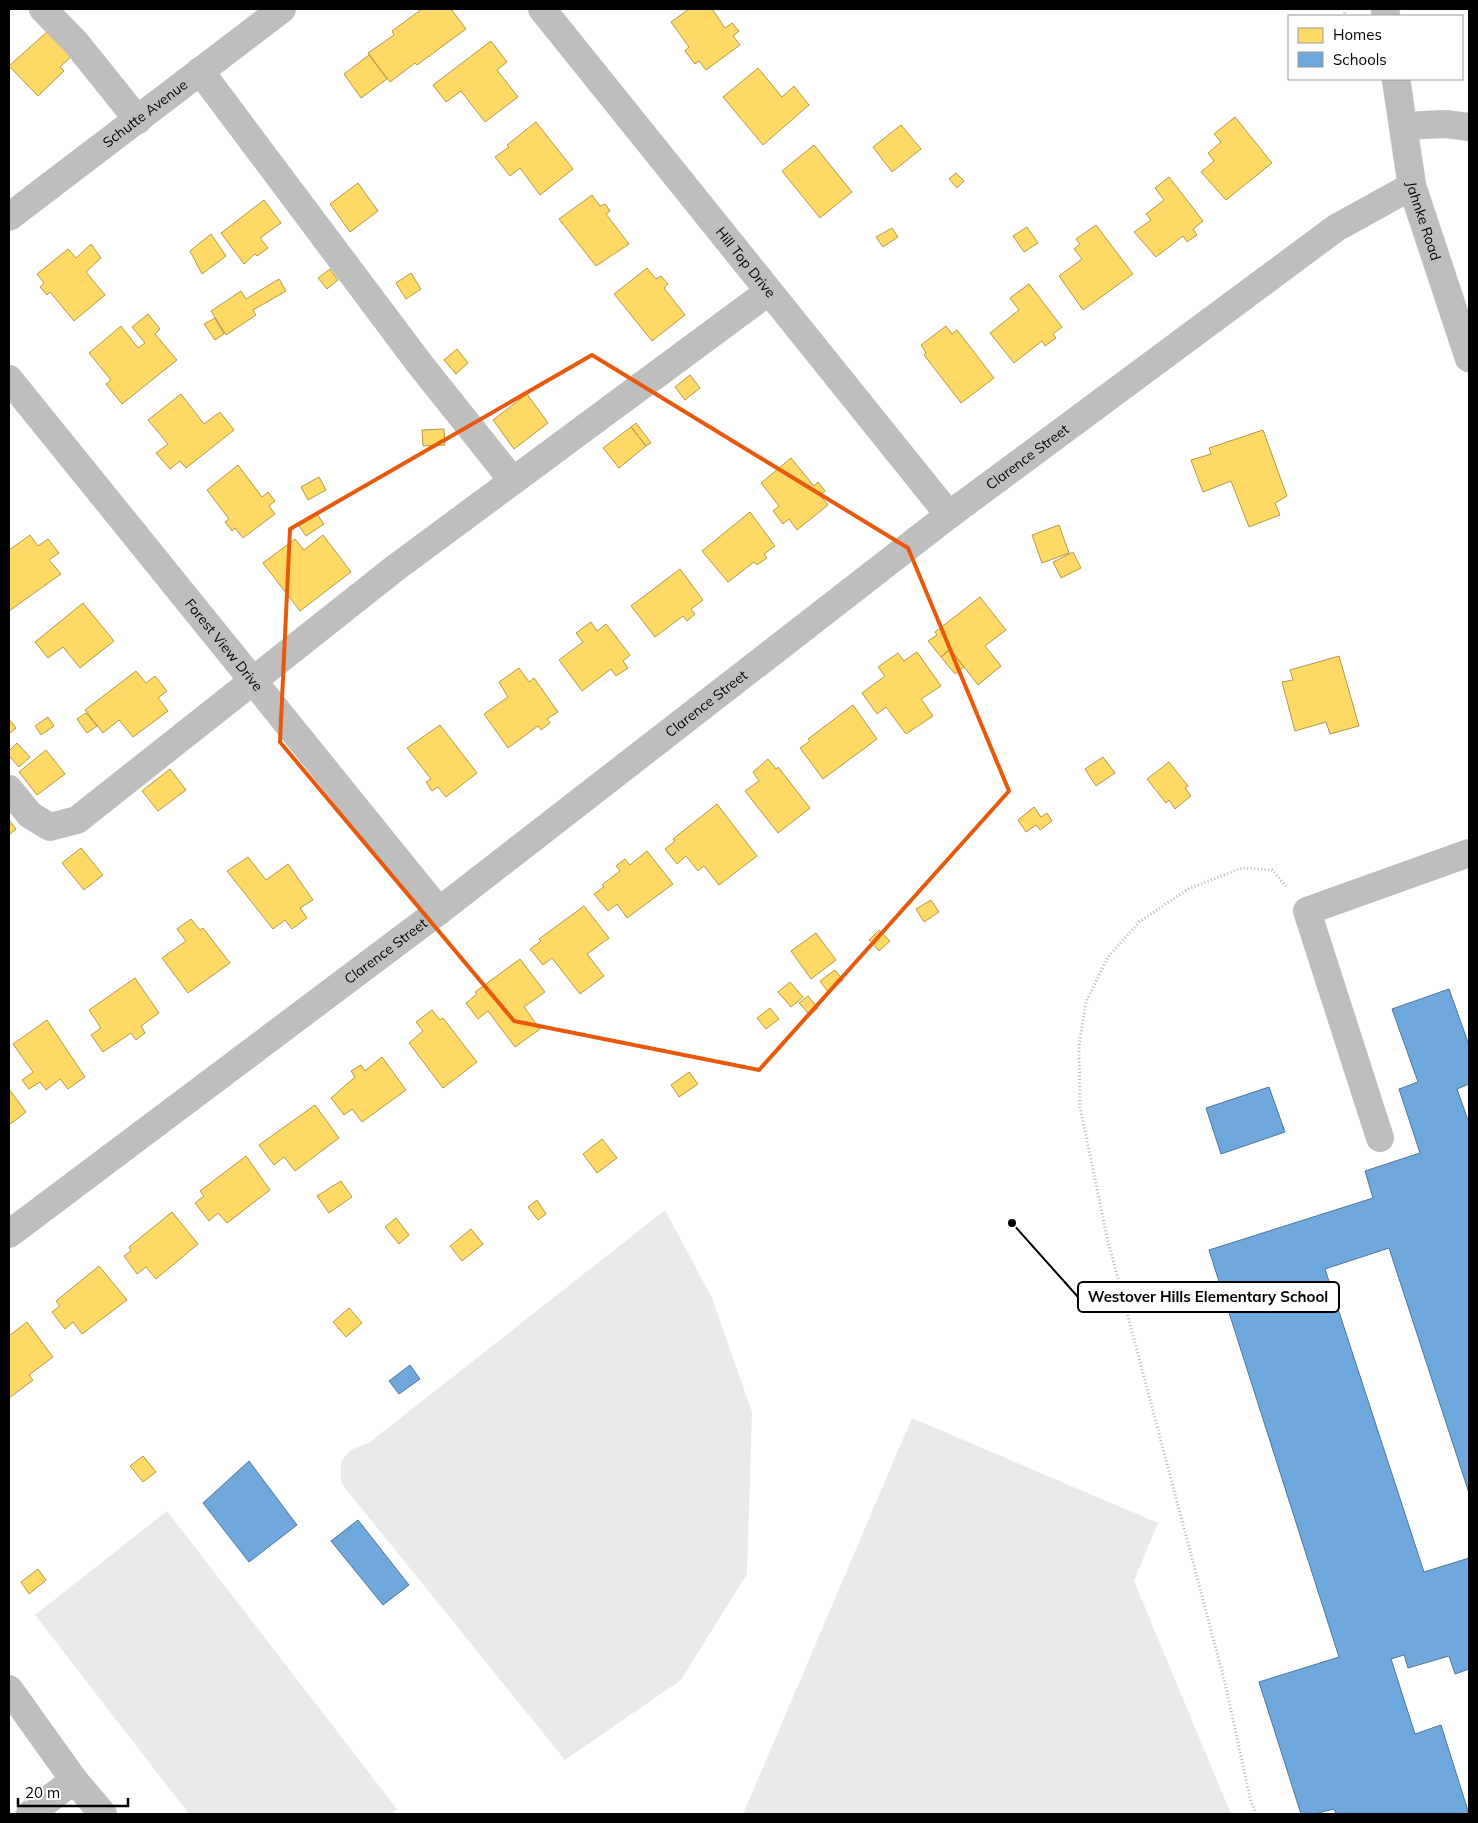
<svg xmlns="http://www.w3.org/2000/svg" width="1478" height="1823" font-family="Mulish,sans-serif">
<style>
.green{fill:#eaeaea}
.homes{fill:#ffd966;stroke:#b29847}
.schools{fill:#6fa8dc;stroke:#4e769a}
.lines{fill:none;stroke-linecap:round;stroke-linejoin:round}
.major-casing{stroke:#dbdbdb;stroke-width:29}
.path{stroke:#b8b8b8;stroke-width:3;stroke-dasharray:1 2.5;stroke-linecap:butt}
.minor{stroke:#bebebe;stroke-width:28}
.major{stroke:#bdbdbd;stroke-width:28}
.marked{fill:none;stroke:#e8590c;stroke-width:4;stroke-linejoin:round}
.labels{text-anchor:middle;stroke-width:5;stroke-linejoin:round;paint-order:stroke}
.street-label{font-size:14px;fill:#000;stroke:#fff}
.leader{fill:none;stroke:#000;stroke-width:2}
.callout-dot{fill:#000;stroke:#fff;stroke-width:2}
.callout{fill:#fff;stroke:#000;stroke-width:2}
.callout-label{font-size:15px;text-anchor:middle;font-weight:bold;fill:#000}
</style>
<rect width="100%" height="100%" fill="#fff"/>
<path class="green" d="M665,1210L712,1298L752,1412L747,1574L681,1680L565,1760L341,1483V1461L351,1450L370,1442Z
M912,1418L1158,1523L1134,1581L1231,1814H743Z
M167,1511L397,1809L390,1814H189L35,1615Z"/>
<path class="homes" d="M422,9H451L466,29L417,65L415,63L390,82L368,53L394,35L392,31Z
M689,9H712L725,28L732,23L739,31L733,36L740,45L706,70L699,61L695,64L685,51L689,47L671,22Z
M48,31L71,57L60,67L64,71L38,96L9,66Z
M491,41L507,62L497,70L518,97L485,122L461,91L446,102L433,85Z
M369,55L387,79L361,98L344,74Z
M758,68L782,97L794,86L809,105L763,145L723,97Z
M1235,117L1272,163L1226,200L1201,172L1214,161L1208,153L1221,142L1214,134Z
M536,122L573,169L540,195L520,168L510,176L495,157L509,147L507,145Z
M901,125L921,149L892,172L873,147Z
M814,145L852,192L820,218L782,171Z
M956,173L964,181L957,188L949,179Z
M1169,177L1203,221L1193,229L1197,235L1187,242L1183,236L1156,257L1134,232L1151,220L1146,214L1164,200L1155,188Z
M358,183L378,211L350,232L330,204Z
M592,195L600,206L605,204L610,211L606,214L629,244L596,266L559,219Z
M264,200L281,223L260,238L268,248L257,256L255,254L244,264L221,233Z
M1096,225L1133,274L1083,310L1059,276L1082,259L1074,249L1080,244L1076,239Z
M1027,227L1038,243L1024,252L1013,236Z
M892,228L898,237L883,247L876,237Z
M211,234L226,256L202,274L190,251Z
M91,244L101,258L86,272L105,295L74,321L50,292L47,295L40,287L44,283L37,274L68,249L76,258Z
M647,268L656,279L661,276L668,284L664,288L685,315L652,341L614,294Z
M330,269L338,280L327,289L318,278Z
M411,273L421,289L406,299L396,283Z
M279,279L286,291L253,310L256,315L226,335L211,311L241,291L246,299Z
M1029,284L1062,327L1053,334L1056,338L1045,346L1042,341L1014,363L990,333L1019,310L1010,298Z
M148,314L160,329L155,334L177,360L122,404L106,384L111,380L89,353L121,326L138,348L145,343L132,327Z
M215,318L224,334L215,340L204,324Z
M946,326L952,334L957,330L994,378L961,403L924,355L926,353L921,345Z
M457,349L468,363L456,374L444,360Z
M690,375L700,388L685,400L675,387Z
M181,394L204,424L220,412L234,430L186,468L180,461L170,469L156,453L168,444L148,420Z
M527,394L548,423L514,449L493,420Z
M636,423L651,443L646,446L631,427Z
M631,427L646,446L619,468L603,448Z
M444,429L445,445L423,446L422,430Z
M1263,430L1287,496L1275,503L1280,515L1249,527L1231,481L1203,492L1191,460L1211,454L1209,448Z
M791,458L814,486L818,482L825,491L820,495L828,505L797,530L789,519L783,524L773,511L779,506L761,483Z
M238,465L262,497L268,492L275,501L269,506L275,514L243,538L235,528L232,531L225,522L229,519L207,490Z
M319,477L326,490L308,500L301,487Z
M750,512L775,546L764,554L767,558L757,565L754,562L728,582L702,551Z
M317,514L324,524L306,536L299,526Z
M1059,525L1069,553L1042,563L1032,535Z
M30,535L38,546L48,539L59,553L49,560L61,574L9,611V550Z
M323,535L351,572L300,611L263,563L295,539L304,550Z
M1073,552L1081,568L1061,578L1053,562Z
M680,569L703,600L691,609L695,614L687,621L683,616L655,637L631,606Z
M980,597L1006,630L985,646L1001,666L978,685L950,649L941,657L928,641L937,635L935,632Z
M83,603L114,641L80,668L63,647L48,658L35,642Z
M591,622L597,631L606,624L630,655L623,661L628,668L616,676L611,669L582,691L559,660L583,642L576,633Z
M950,649L964,667L955,674L941,657Z
M917,652L941,686L921,699L933,716L906,734L886,707L877,714L862,693L885,676L878,667L898,653L904,661Z
M1339,656L1359,726L1330,734L1326,722L1295,731L1282,682L1293,680L1290,670Z
M519,668L529,682L534,678L558,712L547,719L550,723L541,730L538,726L508,748L484,714L508,697L499,682Z
M136,671L146,683L155,676L167,691L158,698L168,711L133,737L119,720L103,733L85,710Z
M853,705L877,739L823,779L800,748L810,741L808,739Z
M86,713L97,726L87,733L77,719Z
M48,717L54,726L41,735L35,726Z
M9,719L16,728L9,734Z
M440,725L477,773L446,797L438,787L432,791L426,782L431,779L407,748Z
M17,743L30,757L19,767L9,756V751Z
M46,750L65,774L37,795L19,772Z
M1103,757L1115,773L1096,786L1085,769Z
M768,759L776,769L778,767L810,808L778,833L745,791L759,781L753,772Z
M1169,762L1188,786L1185,788L1191,796L1175,809L1169,800L1166,803L1147,779Z
M170,769L186,790L158,811L142,791Z
M717,804L757,856L719,885L704,866L698,871L686,856L677,864L665,849L675,841L673,839Z
M1034,807L1041,817L1047,813L1052,821L1040,830L1036,825L1026,832L1018,820Z
M9,820L16,829L9,835Z
M81,848L103,875L84,890L62,863Z
M647,851L673,884L627,918L617,904L608,911L594,894L604,887L602,885L620,871L616,866L625,859L630,865Z
M248,857L266,880L288,864L313,900L300,908L307,918L292,929L285,920L273,929L227,871Z
M931,900L939,912L924,922L916,909Z
M584,906L609,938L587,954L604,976L580,994L552,958L543,965L530,949L541,941L539,939Z
M191,919L200,930L203,928L230,963L188,993L162,958L186,941L177,929Z
M879,930L890,941L879,951L869,940Z
M816,933L836,960L811,979L791,951Z
M520,959L545,992L524,1007L540,1029L515,1047L488,1011L478,1019L466,1003L477,994L475,992Z
M835,970L843,980L828,992L820,981Z
M135,978L159,1013L141,1026L145,1033L136,1040L131,1033L103,1052L91,1035L101,1028L89,1010Z
M790,982L803,997L791,1007L778,992Z
M808,996L818,1008L810,1015L799,1003Z
M770,1008L779,1019L766,1029L757,1018Z
M432,1010L440,1020L443,1018L477,1062L443,1088L409,1043L423,1031L416,1022Z
M47,1020L85,1077L68,1089L60,1079L46,1090L40,1082L29,1089L22,1080L33,1072L13,1044Z
M382,1057L406,1090L362,1122L352,1109L344,1115L331,1098L355,1077L351,1071L361,1065L365,1071Z
M689,1072L698,1084L679,1097L671,1085Z
M9,1089L26,1112L9,1125Z
M315,1105L339,1138L295,1171L284,1157L274,1165L259,1145Z
M602,1139L617,1158L597,1173L583,1154Z
M246,1156L270,1190L227,1223L218,1213L209,1221L195,1203L204,1196L200,1191Z
M341,1181L352,1197L329,1213L317,1196Z
M537,1200L546,1214L538,1220L528,1207Z
M172,1212L198,1244L156,1279L146,1267L137,1274L124,1256L131,1251L129,1247Z
M396,1218L409,1235L399,1244L385,1227Z
M471,1229L483,1244L462,1261L450,1246Z
M99,1266L127,1300L82,1334L73,1322L65,1329L52,1312L60,1306L56,1301Z
M349,1308L362,1323L346,1337L333,1322Z
M27,1322L53,1357L29,1375L33,1380L9,1398V1336Z
M143,1456L156,1472L143,1482L130,1466Z
M38,1569L46,1580L29,1594L21,1582Z"/>
<path class="schools" d="M1449,989L1469,1045V1084L1457,1089L1469,1123V1493L1389,1248L1325,1269L1424,1572L1469,1558V1669L1455,1674L1449,1656L1408,1668L1404,1655L1391,1659L1415,1734L1441,1725L1469,1814H1336L1334,1809L1314,1814H1301L1259,1682L1339,1657L1209,1250L1373,1198L1365,1171L1420,1153L1399,1089L1418,1082L1392,1009Z
M1269,1087L1285,1132L1221,1154L1206,1108Z
M410,1365L420,1379L399,1394L389,1381Z
M249,1461L297,1525L249,1562L203,1503Z
M358,1520L409,1585L383,1605L331,1541Z"/>
<g class="lines">
<g class="major-casing">
<g id="major">
<path d="M1385,9L1386,16"/>
<path id="s5" d="M1396,79L1412,186L1469,358"/>
</g>
</g>
<path class="path" d="M1344,9L1345,16
M1256,1814L1251,1802L1225,1683L1107,1237L1080,1107L1079,1046L1086,1002L1108,957L1139,922L1188,889L1242,868L1272,870L1286,886"/>
<g class="minor">
<path d="M43,9L76,43L138,120"/>
<path id="s1" d="M542,9L949,515"/>
<path d="M200,71L419,363L513,481"/>
<path d="M1403,126L1446,124L1469,127"/>
<path id="s2" d="M9,217L282,9"/>
<path id="s3" d="M9,379L439,911"/>
<path d="M9,789L30,815L50,827L77,820L394,569L768,292"/>
<path d="M1380,1138L1307,911L1469,853"/>
<path id="s4" d="M9,1234L439,911L949,515L1336,228L1412,186"/>
<path d="M9,1689L74,1780L30,1814"/>
<path d="M74,1780L103,1814"/>
</g>
<use href="#major" class="major"/>
</g>
<path class="marked" d="M592,355L908,548L1009,791L759,1070L514,1021L280,742L290,529Z"/>
<g class="labels">
<g class="street-label">
<text dy="5" stroke="none"><textPath href="#s2" startOffset="171">Schutte Avenue</textPath></text>
<text dy="5" stroke="none"><textPath href="#s5" startOffset="145">Jahnke Road</textPath></text>
<text dy="5" stroke="none"><textPath href="#s1" startOffset="325">Hill Top Drive</textPath></text>
<text dy="5" stroke="none"><textPath href="#s4" startOffset="1281">Clarence Street</textPath></text>
<text dy="5" stroke="none"><textPath href="#s3" startOffset="342">Forest View Drive</textPath></text>
<text dy="5" stroke="none"><textPath href="#s4" startOffset="876">Clarence Street</textPath></text>
<text dy="5" stroke="none"><textPath href="#s4" startOffset="471">Clarence Street</textPath></text>
</g>
</g>
<path class="leader" d="M1012 1223L1078 1297"/>
<circle class="callout-dot" cx="1012" cy="1223" r="5"/>
<rect class="callout" x="1078" y="1282" width="261" height="30" rx="5"/>
<g class="callout-label">
<text x="1208" y="1302">Westover Hills Elementary School</text>
</g>
<rect width="1478" height="1823" fill="none" stroke="#000000" stroke-width="20"/>
<rect x="1288" y="15" width="175" height="65" fill="#ffffff" stroke="#999999"/>
<rect x="1298" y="28" width="25" height="15" fill="#ffd966" stroke="#999999"/>
<text x="1333" y="40" font-size="15" fill="#000000">Homes</text>
<rect x="1298" y="52" width="25" height="15" fill="#6fa8dc" stroke="#999999"/>
<text x="1333" y="65" font-size="15" fill="#000000">Schools</text>
<path d="M18 1798v8h110v-8" fill="none" stroke="#000000" stroke-width="2.5"/>
<text x="25" y="1798" font-size="15" fill="#000000" stroke="#ffffff" stroke-width="4" paint-order="stroke">20 m</text>
</svg>
